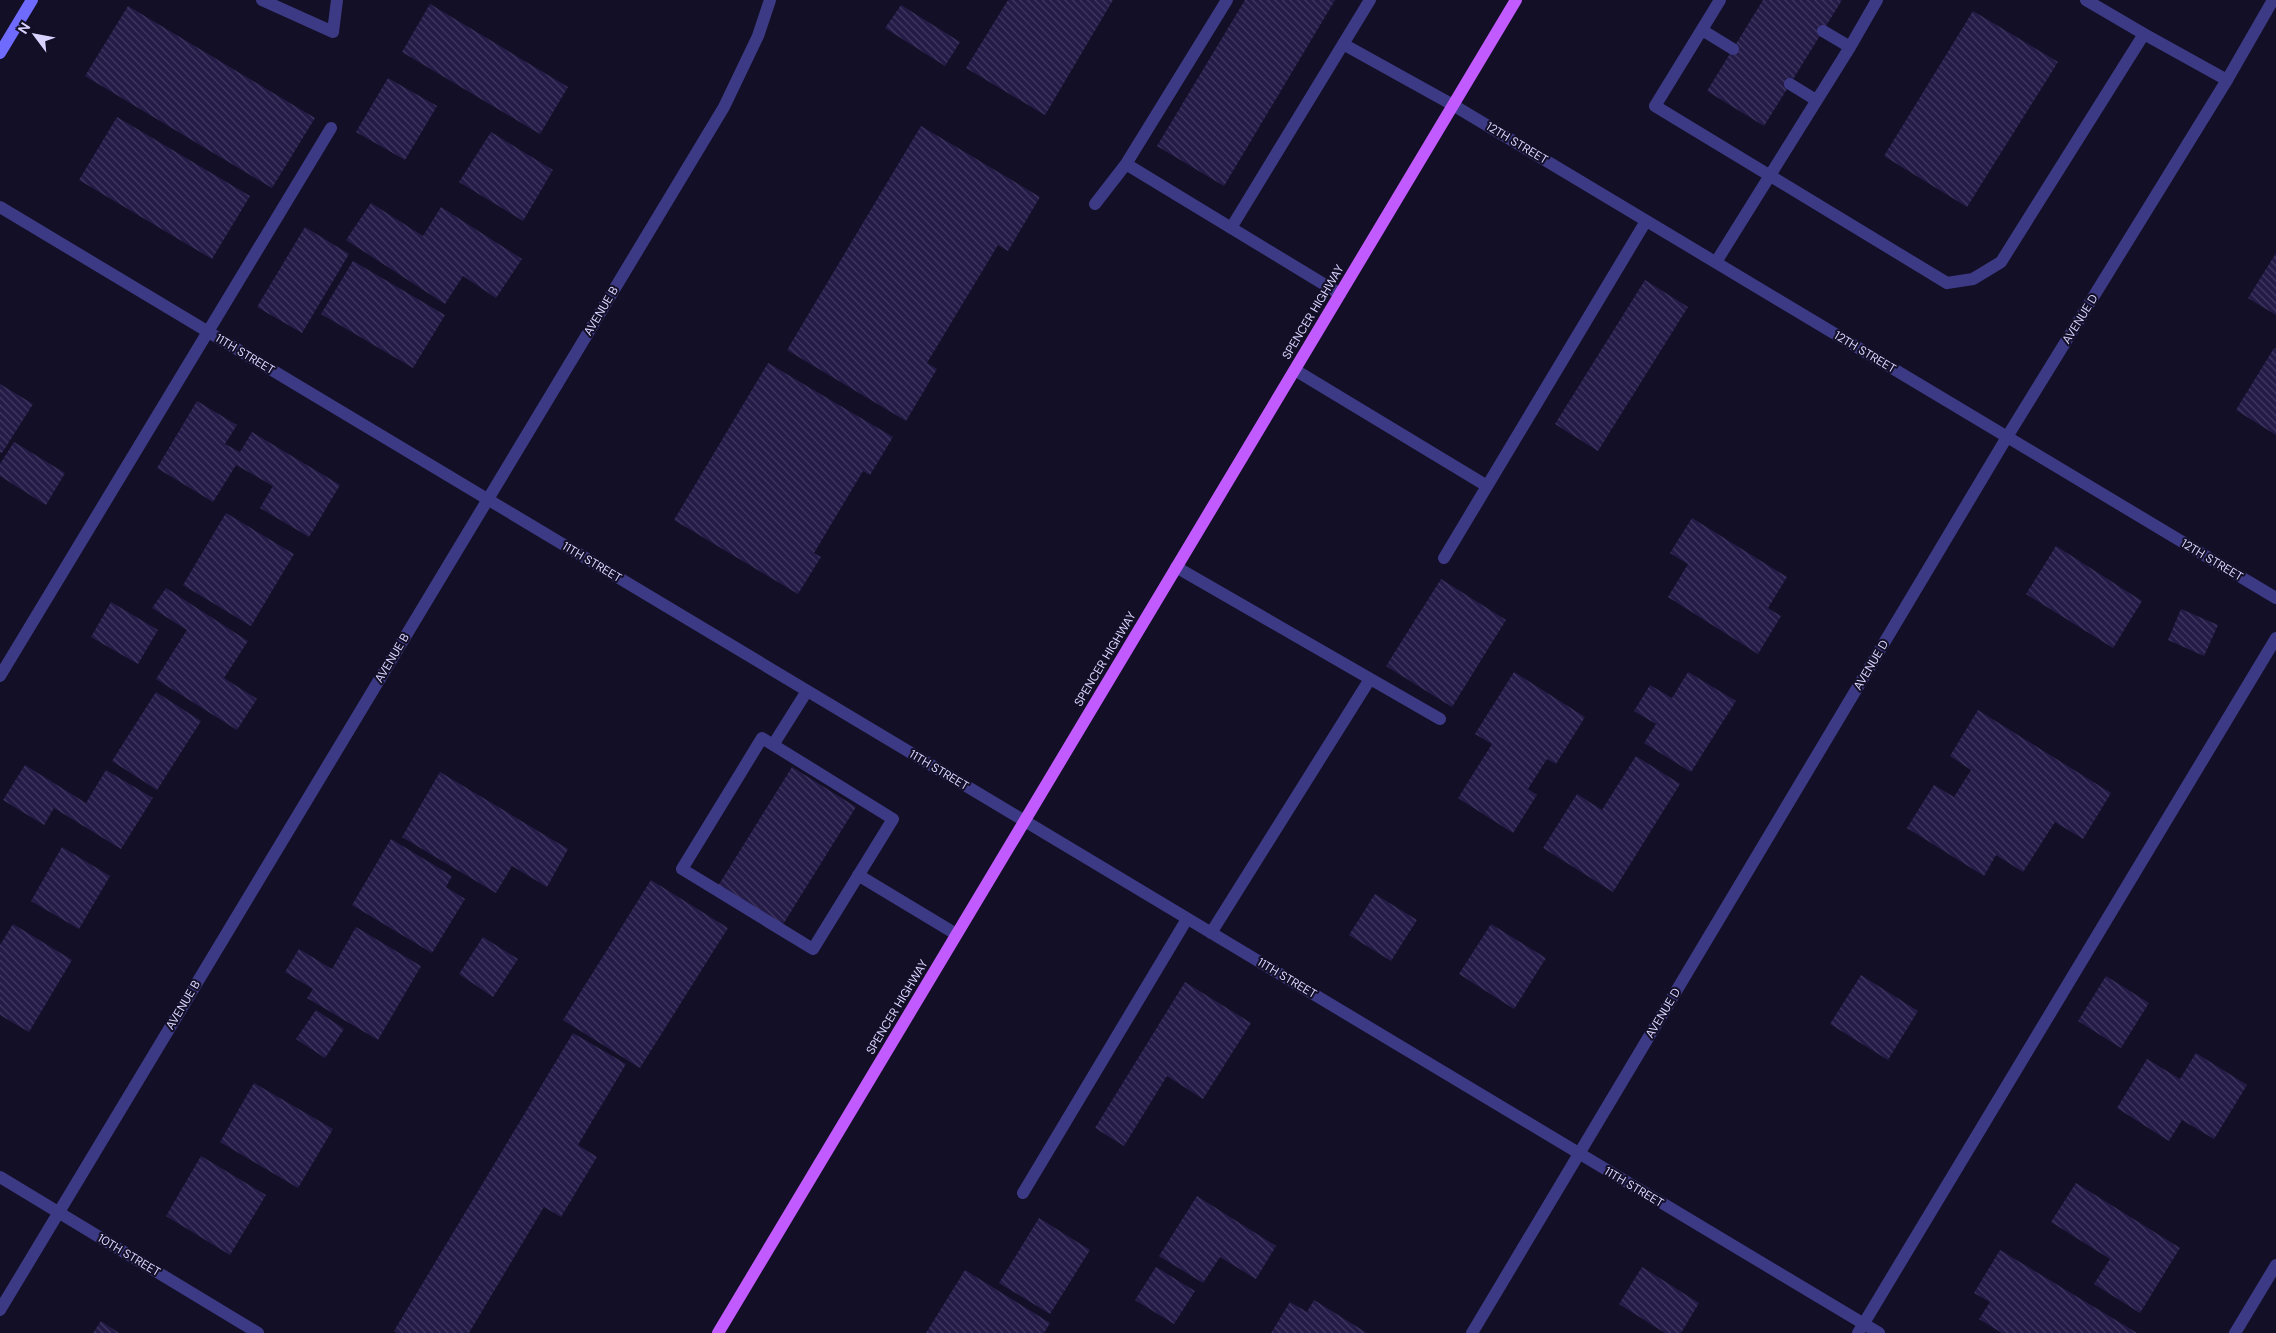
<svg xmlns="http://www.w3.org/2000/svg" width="2276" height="1333" font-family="'DM Sans',sans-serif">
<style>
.building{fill:url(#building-back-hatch)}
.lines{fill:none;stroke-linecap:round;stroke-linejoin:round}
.lane{stroke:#3d3a85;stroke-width:12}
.street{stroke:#3d3a85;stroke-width:12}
.secondary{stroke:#6f6bff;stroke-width:12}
.primary{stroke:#c25bff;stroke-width:12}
.labels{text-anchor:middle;stroke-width:4;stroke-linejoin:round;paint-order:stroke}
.street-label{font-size:12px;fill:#d9d4ff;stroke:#130f26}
</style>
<defs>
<pattern id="building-back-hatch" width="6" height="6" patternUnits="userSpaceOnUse" patternTransform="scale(1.25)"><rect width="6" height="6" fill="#241b47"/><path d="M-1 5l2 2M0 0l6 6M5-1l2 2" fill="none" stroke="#433b63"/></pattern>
</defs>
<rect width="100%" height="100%" fill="#130f26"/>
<path class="building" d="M1008,0H1113L1045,115L966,68Z
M1245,0H1335L1224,186L1157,146Z
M1763,0H1842L1764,126L1707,91Z
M430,4L568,87L540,134L402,52Z
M901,5L960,42L945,66L885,28Z
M128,6L315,118L272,188L85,76Z
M1973,11L2058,62L1967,207L1884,156Z
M388,78L437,106L405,160L356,132Z
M117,117L250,196L212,259L79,180Z
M921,126L1040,197L1008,251L998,245L927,363L937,369L906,421L787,350Z
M491,132L553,170L523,221L459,182Z
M371,203L423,236L441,207L522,259L496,298L463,276L445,304L346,240Z
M305,227L349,254L302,333L257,307Z
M2276,253V315L2248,298Z
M353,261L445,315L413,368L321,314Z
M1645,280L1688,307L1598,451L1555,424Z
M2274,348L2276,349V435L2236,410Z
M768,363L893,437L870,475L863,471L814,553L821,557L798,594L674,520Z
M0,384L33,404L2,453L0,452Z
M197,401L237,425L225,444L240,452L252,432L340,485L309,537L260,508L273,486L236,465L213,502L157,468Z
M14,442L65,473L46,505L0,476V464Z
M226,513L294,554L251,626L183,585Z
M1692,518L1787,577L1768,608L1781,616L1758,654L1668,597L1688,564L1670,553Z
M2056,546L2142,601L2113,648L2026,594Z
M1441,579L1506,620L1452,707L1386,666Z
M166,588L248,641L224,678L257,699L237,730L156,679L187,630L152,608Z
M111,602L158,630L138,664L91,637Z
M2181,609L2218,625L2204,656L2168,640Z
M1514,672L1585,717L1556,764L1547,759L1528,789L1537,795L1513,833L1458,798L1492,744L1475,734Z
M1688,672L1736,701L1691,772L1644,743L1656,724L1634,711L1650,685L1672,698Z
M156,692L201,721L157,790L112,761Z
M1978,710L2111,793L2083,839L2055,822L2023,872L1996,855L1984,876L1907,828L1934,785L1954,797L1971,770L1950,756Z
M1636,756L1680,784L1613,892L1543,848L1577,794L1602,810Z
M25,765L86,803L106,770L153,798L121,849L54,808L44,825L3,800Z
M792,767L856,807L782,926L718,886Z
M440,772L568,849L547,887L512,866L496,893L402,837Z
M391,839L452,876L446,887L465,899L432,953L352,905Z
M62,847L110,876L79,929L31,901Z
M651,880L728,928L640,1068L563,1020Z
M1375,894L1417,920L1391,961L1349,935Z
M13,924L72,960L29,1032L0,1015V945Z
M1491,924L1546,958L1514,1009L1459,974Z
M356,927L421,966L378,1040L307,998L313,989L285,972L299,949L332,969Z
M483,937L518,959L493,997L459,974Z
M1861,975L1918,1011L1888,1060L1830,1024Z
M2106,976L2149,1003L2121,1048L2078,1021Z
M1185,982L1251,1023L1203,1099L1167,1076L1124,1146L1095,1128Z
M316,1010L344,1029L325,1058L296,1039Z
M573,1033L626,1064L578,1145L597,1157L561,1217L544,1207L469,1333H397L394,1331Z
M2196,1053L2247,1085L2214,1139L2182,1120L2169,1141L2117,1108L2147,1059L2180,1079Z
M254,1083L333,1129L298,1188L220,1142Z
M201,1156L266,1195L230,1255L166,1216Z
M2076,1183L2180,1248L2140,1313L2094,1284L2110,1259L2051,1222Z
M1197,1196L1276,1246L1256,1279L1220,1257L1203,1283L1159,1256Z
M1039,1218L1090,1250L1050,1314L999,1283Z
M2000,1250L2137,1333H2002L1979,1319L1990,1302L1974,1293Z
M1156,1267L1195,1291L1174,1324L1135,1300Z
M1642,1267L1699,1303L1681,1333H1665L1619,1304Z
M965,1270L1050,1323L1044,1333H926Z
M1314,1300L1367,1333H1271L1290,1302L1307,1312Z
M101,1321L119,1333H93Z"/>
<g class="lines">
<path class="lane" d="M262,0L333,32L337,0
M1227,0L1126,164L1340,294
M1720,0L1655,106L1947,283L1973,279L2001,262L2144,34L2086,0
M1702,30L1733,49
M1823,31L1850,47
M2144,34L2227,80
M1343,44L1453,105
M1790,84L1816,100
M1095,204L1126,164
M1231,228L1370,0
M1716,262L1850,47L1877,0
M1295,370L1487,486
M1444,558L1646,221
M1176,567L1440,719
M0,676L331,128
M762,738L893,819L813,949L682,869Z
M773,745L807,691
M858,875L956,934
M1211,933L1370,679
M1023,1193L1187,919
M1858,1333L2276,638"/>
<path class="street" d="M1453,105L2276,598
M0,207L1879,1333
M0,1177L258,1333
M0,1310L724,107L758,36L770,0
M1472,1333L2007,437L2227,80L2273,0
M2235,1333L2276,1265"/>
<path class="secondary" d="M0,53L32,0"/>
<path class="primary" d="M718,1333L1516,0"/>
</g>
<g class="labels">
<g class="street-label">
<text transform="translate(1517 143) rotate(31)" y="4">12TH STREET</text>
<text transform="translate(601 311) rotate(-59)" y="4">AVENUE B</text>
<text transform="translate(1313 312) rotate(-59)" y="4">SPENCER HIGHWAY</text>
<text transform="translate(2080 319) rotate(-58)" y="4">AVENUE D</text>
<text transform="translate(1865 352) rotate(31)" y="4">12TH STREET</text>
<text transform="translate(245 354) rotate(31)" y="4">11TH STREET</text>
<text transform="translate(2212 560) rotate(31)" y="4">12TH STREET</text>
<text transform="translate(592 562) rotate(31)" y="4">11TH STREET</text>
<text transform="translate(392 658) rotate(-59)" y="4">AVENUE B</text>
<text transform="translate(1105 659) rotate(-59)" y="4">SPENCER HIGHWAY</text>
<text transform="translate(1871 665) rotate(-59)" y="4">AVENUE D</text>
<text transform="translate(939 770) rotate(31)" y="4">11TH STREET</text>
<text transform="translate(1287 978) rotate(31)" y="4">11TH STREET</text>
<text transform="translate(183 1005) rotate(-59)" y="4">AVENUE B</text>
<text transform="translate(897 1007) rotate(-59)" y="4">SPENCER HIGHWAY</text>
<text transform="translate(1663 1013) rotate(-59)" y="4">AVENUE D</text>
<text transform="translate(1634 1187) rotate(31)" y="4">11TH STREET</text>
<text transform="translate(129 1255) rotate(31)" y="4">10TH STREET</text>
</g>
</g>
<g transform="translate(35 35) rotate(302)" stroke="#130f26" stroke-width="4" paint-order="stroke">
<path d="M0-4L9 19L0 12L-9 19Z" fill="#d9d4ff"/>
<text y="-8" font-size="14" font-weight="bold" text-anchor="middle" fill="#d9d4ff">N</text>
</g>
</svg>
